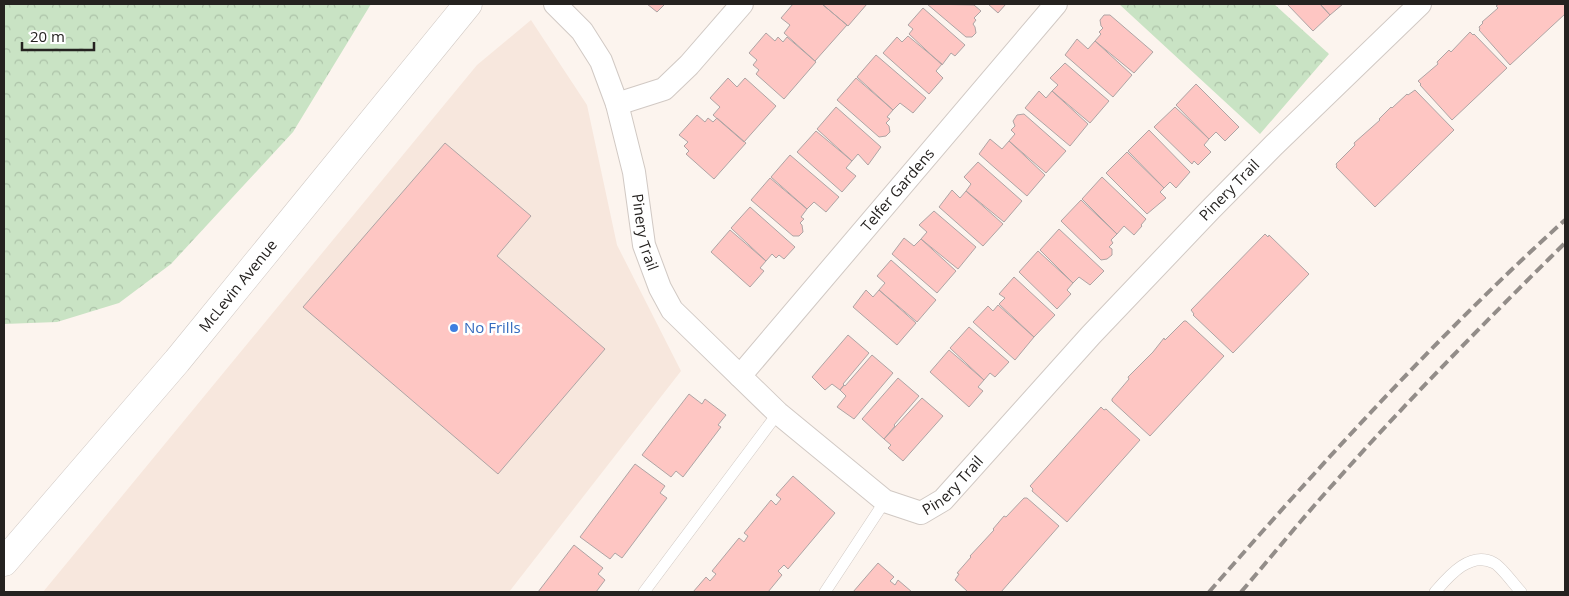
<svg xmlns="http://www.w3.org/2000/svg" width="1569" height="596" font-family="'Open Sans',sans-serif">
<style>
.built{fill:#f7e7dd}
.forest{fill:url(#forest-crowns)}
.building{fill:#fec6c3;stroke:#aea4a4}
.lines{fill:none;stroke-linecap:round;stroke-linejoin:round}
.service-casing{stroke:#d1c9c4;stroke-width:12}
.minor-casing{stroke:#d1c9c4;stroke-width:24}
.tertiary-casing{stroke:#d1c9c4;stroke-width:29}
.service{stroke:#fff;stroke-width:11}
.minor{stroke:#fff;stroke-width:22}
.tertiary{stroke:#fff;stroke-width:28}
.rail{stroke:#938d89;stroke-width:4;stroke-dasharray:10 5;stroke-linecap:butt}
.shop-dot{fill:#3f7fe0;stroke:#fff;stroke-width:2}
.labels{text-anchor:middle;stroke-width:5;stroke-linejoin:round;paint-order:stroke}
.street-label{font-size:15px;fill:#252220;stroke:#fff}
.shop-label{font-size:15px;fill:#366cbe;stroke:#fff;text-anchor:start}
</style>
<defs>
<pattern id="forest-crowns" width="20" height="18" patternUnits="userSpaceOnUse" patternTransform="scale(1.25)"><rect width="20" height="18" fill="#c9e3c4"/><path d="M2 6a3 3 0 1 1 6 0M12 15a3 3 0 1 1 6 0" fill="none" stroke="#acc2a8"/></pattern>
</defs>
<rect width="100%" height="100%" fill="#fcf4ee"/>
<path class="built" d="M531,20L587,105L617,245L681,371L509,592H43L477,65Z"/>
<path class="forest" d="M4,4H371L293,132L171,264L119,303L57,322L4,324Z
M1119,4H1274L1329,54L1260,134Z"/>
<path class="building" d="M647,4H665L657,12Z
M793,4H807L808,5L809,4H822L847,25L815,61L784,33L790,25L781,18Z
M822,4H867L848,26Z
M927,4L974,5L981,11L974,18L976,20L973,24L975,27L976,33L972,37H966Z
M988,4H1006L998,13Z
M1287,4H1320L1330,15L1313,31Z
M1320,4H1343L1330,15Z
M1499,4H1565V14L1510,65L1479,30L1480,29L1479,27L1483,23L1482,22L1498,8L1496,6Z
M923,8L965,45L955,56L951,53L942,65L909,34L913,29L908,25Z
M1104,15H1110L1153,52L1134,73L1095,41L1101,34L1099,32L1103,28L1101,26L1100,20Z
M1470,32L1473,35L1474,34L1507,68L1452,120L1420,85L1421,84L1418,81L1438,64L1437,62L1449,50L1451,52Z
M766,33L775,41L778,37L783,42L787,37L816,62L784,99L756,74L759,70L753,65L757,60L749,53Z
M908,36L942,64L936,71L943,78L929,94L883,53L897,37L902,42Z
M1077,39L1088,49L1095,41L1132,75L1113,97L1065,55Z
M876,55L926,98L913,113L900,103L893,110L857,77Z
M1065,63L1109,101L1090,123L1052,91L1058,85L1050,78Z
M728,78L737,87L745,78L776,106L744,142L713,115L720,107L710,98Z
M856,78L893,110L887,117L890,119L886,123L889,126L890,132L886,136L879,137L837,100Z
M1196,84L1239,127L1225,141L1216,132L1209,139L1176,105Z
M1415,90L1454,130L1375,207L1336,167L1337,166L1336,164L1355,145L1354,143L1380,120L1379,119L1391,107L1392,108L1407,94L1408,95Z
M1039,91L1046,98L1052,91L1088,124L1070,146L1025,108Z
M836,107L881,147L868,165L858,154L852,161L817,129Z
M1175,107L1209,139L1204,145L1211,152L1198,165L1194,161L1192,164L1154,127Z
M1024,114L1066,151L1046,173L1009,141L1015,134L1011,130L1015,126L1013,121L1017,115Z
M697,115L705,122L708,118L713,122L717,118L746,143L714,179L686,154L689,151L684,146L688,142L679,135Z
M1149,130L1190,172L1176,188L1170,182L1164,188L1128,151Z
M816,131L852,161L846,168L856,176L842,192L797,152Z
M990,139L1002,149L1009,141L1045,175L1027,196L979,154Z
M445,143L531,216L497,256L605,349L498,474L303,307Z
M1127,152L1164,188L1160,192L1166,198L1147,214L1106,173Z
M790,155L839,197L826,212L814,202L807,209L771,177Z
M978,162L1022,201L1004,222L966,191L971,184L964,177Z
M1102,177L1146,219L1141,225L1142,226L1134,235L1124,226L1117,234L1082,199Z
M770,178L807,209L801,217L804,219L800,223L802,225L803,232L799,236H793L751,200Z
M952,190L960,198L966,191L1003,224L983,246L939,207Z
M1081,200L1117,234L1111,240L1113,243L1109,247L1112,249V255L1107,259L1101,260L1061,221Z
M750,207L795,247L784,259L779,255L776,258L772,254L766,261L731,228Z
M934,211L976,247L958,269L921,239L927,232L919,225Z
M1059,229L1104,271L1090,285L1079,277L1073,283L1040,250Z
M730,230L766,261L760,268L764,271L750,287L711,252Z
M1265,234L1268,237L1269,235L1309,274L1233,353L1193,315L1194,314L1191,310Z
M904,238L914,246L921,239L956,271L937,293L892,254Z
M1038,251L1073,283L1067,290L1071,294L1057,309L1019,272Z
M891,260L936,300L917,322L879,290L885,283L877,276Z
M1014,277L1055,315L1034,337L999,304L1005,298L999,294Z
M866,290L873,297L879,290L916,323L897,345L853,307Z
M998,305L1034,337L1015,360L973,322L988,306L993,311Z
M1184,321H1186L1224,356L1150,436L1112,401V399L1129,379L1128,377L1153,352L1164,338L1165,340Z
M969,327L1009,362L995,377L990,373L984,380L950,348Z
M848,335L869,353L843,384L844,385L840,390L832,384L825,390L812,377Z
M949,350L984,380L978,387L983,391L969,407L930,372Z
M872,355L893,373L854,419L837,407L846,396L840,390L844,385L845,386Z
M898,378L919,396L894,425L895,426L884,439L862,419Z
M689,394L702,404L705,399L726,415L718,425L721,427L683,477L676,471L671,477L642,455Z
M922,398L943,416L903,461L888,448L891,445L884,439Z
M1101,407L1104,410L1106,409L1140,440L1067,522L1032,491L1033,489L1030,486Z
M635,464L665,486L660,493L667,498L622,558L615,553L610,559L580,537Z
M793,476L835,513L788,569L784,565L778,571L782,575L768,592H693L706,577L710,581L716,574L712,571L739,538L744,542L748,536L744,533L771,500L776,505L781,499L776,495Z
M1024,498H1027L1059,526L1001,592H968L955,580L959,574L957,573L971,557L970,556L994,530L993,529L1004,516L1006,517Z
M574,545L603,568L598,574L605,580L596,592H538Z
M878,563L894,577L890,581L895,585L898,580L912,592H853Z"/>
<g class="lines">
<g class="service-casing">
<path id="service" d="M644,592L778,413
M825,592L885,501
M1435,592C1448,577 1470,550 1494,563C1501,566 1515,586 1521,592"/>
</g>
<g class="minor-casing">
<g id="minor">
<path id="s1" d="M555,4L582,31L601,61L617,104L634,172L644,245L660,288L672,310L778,413L885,501L921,513L943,500L1091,335L1210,210L1274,145L1420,4"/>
<path d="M617,104L664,89L689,65L742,4"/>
<path id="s2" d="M740,376L1056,4"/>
</g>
</g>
<g class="tertiary-casing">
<g id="tertiary">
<path id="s3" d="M4,562L177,361L468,4"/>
</g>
</g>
<use href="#service" class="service"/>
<use href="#minor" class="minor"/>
<use href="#tertiary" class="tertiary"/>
<path class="rail" d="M1209,592C1322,463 1438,335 1565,220
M1241,592C1273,555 1304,516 1337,480C1410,398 1487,320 1565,243"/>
</g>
<circle class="shop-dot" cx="454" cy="328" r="5"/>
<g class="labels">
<g class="street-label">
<text dy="5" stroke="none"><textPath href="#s2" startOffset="244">Telfer Gardens</textPath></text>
<text dy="5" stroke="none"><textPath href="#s1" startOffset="1106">Pinery Trail</textPath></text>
<text dy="5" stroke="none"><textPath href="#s1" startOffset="251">Pinery Trail</textPath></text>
<text dy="5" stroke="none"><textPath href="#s3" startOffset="362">McLevin Avenue</textPath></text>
<text dy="5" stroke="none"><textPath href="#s1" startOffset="701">Pinery Trail</textPath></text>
</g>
<g class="shop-label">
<text x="464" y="333">No Frills</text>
</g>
</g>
<rect width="1569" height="596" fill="none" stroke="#252220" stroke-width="10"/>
<path d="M22 42v8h72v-8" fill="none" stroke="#252220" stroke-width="2.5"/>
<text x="30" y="42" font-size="15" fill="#252220" stroke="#ffffff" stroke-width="4" paint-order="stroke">20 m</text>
</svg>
